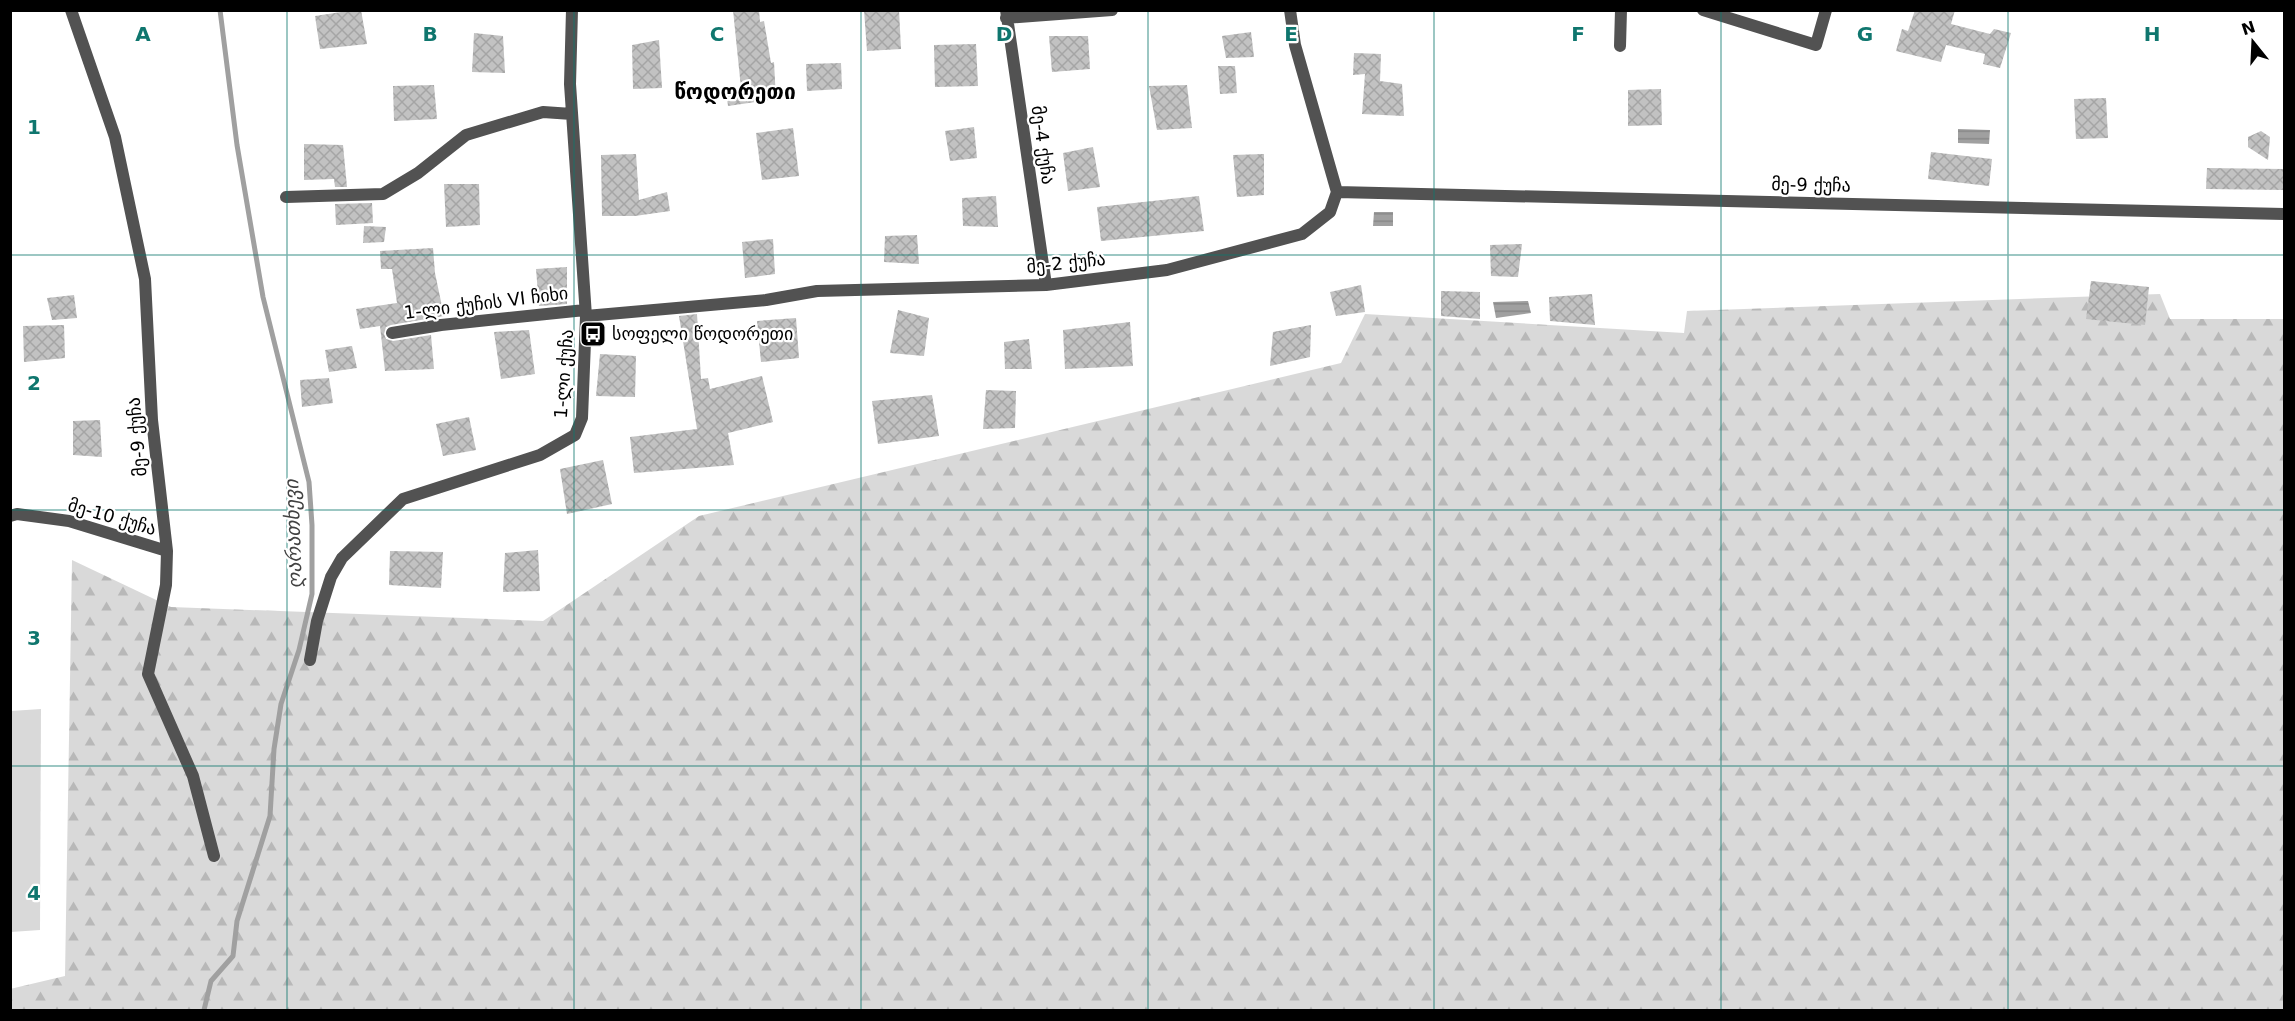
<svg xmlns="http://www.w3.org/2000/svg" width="2295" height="1021" font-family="'DejaVu Sans','Noto Sans Georgian',sans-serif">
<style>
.forest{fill:url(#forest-firs)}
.pitch{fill:#d9d9d9}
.water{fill:url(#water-rules)}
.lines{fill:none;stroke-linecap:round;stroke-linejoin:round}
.stream{stroke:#a0a0a0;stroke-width:5}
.building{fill:url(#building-cross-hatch)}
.street{stroke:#525252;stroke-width:12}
.grid{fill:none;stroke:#0f766e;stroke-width:1.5;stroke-opacity:0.55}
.labels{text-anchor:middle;stroke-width:4.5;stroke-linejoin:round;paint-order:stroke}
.street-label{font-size:18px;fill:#000;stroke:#fff}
.poi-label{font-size:18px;fill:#000;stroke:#fff;text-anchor:start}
.water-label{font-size:20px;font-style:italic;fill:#414141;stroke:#fff}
.quarter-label{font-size:21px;font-weight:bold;fill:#000;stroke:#fff}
.grid-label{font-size:20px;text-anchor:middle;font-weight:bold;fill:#0f766e;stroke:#fff;stroke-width:4.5;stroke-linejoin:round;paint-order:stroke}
</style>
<defs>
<pattern id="forest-firs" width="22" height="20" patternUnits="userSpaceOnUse" patternTransform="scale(1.5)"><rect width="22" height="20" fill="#d9d9d9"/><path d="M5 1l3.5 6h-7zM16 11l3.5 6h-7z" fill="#b8b8b8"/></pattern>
<pattern id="water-rules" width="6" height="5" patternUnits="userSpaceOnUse" patternTransform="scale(1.5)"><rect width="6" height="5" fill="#a0a0a0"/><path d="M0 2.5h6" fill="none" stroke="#888"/></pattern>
<pattern id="building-cross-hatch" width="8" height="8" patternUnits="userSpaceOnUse" patternTransform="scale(1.5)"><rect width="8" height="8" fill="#c2c2c2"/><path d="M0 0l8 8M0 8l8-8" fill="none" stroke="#a5a5a5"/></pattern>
</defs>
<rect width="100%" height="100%" fill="#fff"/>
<path class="forest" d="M2160,294L2170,319H2284V1010H11L10,989L65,976L72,560L171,607L543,621L699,516L1341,363L1365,314L1684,333L1687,311Z"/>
<path class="pitch" d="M41,709L40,930L11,932V711Z"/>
<path class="water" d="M1958,129L1990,130L1989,144L1958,143Z
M1374,212H1393V226H1373Z
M1528,301L1531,313L1496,318L1493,302Z"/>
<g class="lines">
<path class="stream" d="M204,1010L211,981L233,956L237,921L270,816L274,749L281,704L299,650L312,594V525L309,482L263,297L237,145L220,10"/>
</g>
<path class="building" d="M354,10H361L367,44L320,49L315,16Z
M733,10H759L760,22L764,21L771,63L774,62L776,99L728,106L726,90L741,88Z
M864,10H899L901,49L867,51Z
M1915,10H1955L1951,24L1990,34L1994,29L2011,33L2000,68L1983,64L1985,54L1946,45L1941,62L1896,51L1902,29L1908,31Z
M1251,32L1254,57L1226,58L1222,36Z
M474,33L503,36L505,73L472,72Z
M1049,36H1088L1090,69L1052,72Z
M659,40L662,88L633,89L632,45Z
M976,44L978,86L935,87L934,45Z
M1354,53L1381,54L1380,81L1402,84L1404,116L1362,114L1365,74L1353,75Z
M841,63L842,89L807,91L806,64Z
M1218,66H1235L1237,93L1220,94Z
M434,85L437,119L394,121L393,86Z
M1187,85L1192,128L1157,130L1149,86Z
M1661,89L1662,125L1628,126V90Z
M2106,98L2108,138L2076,139L2074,99Z
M974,127L977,158L950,161L945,131Z
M793,128L799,176L762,180L756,133Z
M2261,131L2270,137L2268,160L2248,147V137Z
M304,144L343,145L347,187H335L334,179L304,180Z
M1093,147L1100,187L1068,191L1063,153Z
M1931,152L1992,159L1989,186L1928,179Z
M636,154L639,200L667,192L670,211L635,216H602L601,155Z
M1264,154V195L1237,197L1233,155Z
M2207,168L2284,169V190L2206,189Z
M444,184H479L480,225L446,227Z
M996,196L998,227L963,226L962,198Z
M1199,196L1204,231L1101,241L1097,207Z
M372,203L373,223L336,225L335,204Z
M364,226L386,227L384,242L363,243Z
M917,235L919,264L884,262L885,236Z
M773,239L775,274L745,278L742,242Z
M1522,244L1518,277L1491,276L1490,245Z
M433,248L435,273L444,316L391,325L386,327L384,334L386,339L393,341L431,335L434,369L385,371L380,326L360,329L356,309L397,303L392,269H381L380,251Z
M567,267V304L539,306L536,269Z
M2091,281L2149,287L2145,325L2086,319Z
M1361,285L1365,312L1336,316L1330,292Z
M1441,291L1480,292V319L1441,316Z
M1592,294L1595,325L1550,321L1549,297Z
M74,295L77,318L52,320L47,298Z
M898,310L929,318L924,356L890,353Z
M697,314L701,379L708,378L710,389L762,376L773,422L728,433L734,465L634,473L630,437L697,429L679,316Z
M796,318L799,358L761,362L757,321Z
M1130,322L1133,366L1065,369L1063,330Z
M64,325L65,358L24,362L23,326Z
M1311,325L1310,357L1270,366L1273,332Z
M529,330L535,374L501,379L494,332Z
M1029,339L1032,369H1005L1004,342Z
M352,346L357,368L329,372L325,350Z
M600,354L636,356L635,397L596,396Z
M329,378L333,403L302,407L300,380Z
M986,390L1016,391L1015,428L983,429Z
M932,395L939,436L878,444L872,401Z
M469,417L476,450L443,456L436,424Z
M100,420L102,457L73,455V421Z
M603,460L612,504L567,514L560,469Z
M538,550L540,591L503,592L505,553Z
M390,551L443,552L441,588L389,585Z"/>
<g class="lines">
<path class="street" d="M71,10L115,137L145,279L152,420L167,551L166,585L148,674L193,776L214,856
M1006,10L1046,285
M1703,10L1816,45L1826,10
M1006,18L1112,10
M1620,46L1621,10
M1337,192L2284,214
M286,197L383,194L418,173L466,135L543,112L572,114
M586,316L766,300L817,291L1046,285L1167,270L1302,234L1330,212L1337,192L1295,45L1290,10
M392,333L441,325L585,310
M10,516L17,514L69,521L167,551
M310,660L317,621L331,577L342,558L403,499L540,455L575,435L582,418L586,316L570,84L572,10"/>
</g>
<path class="grid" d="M287,10V1010M574,10V1010M861,10V1010M1148,10V1010M1434,10V1010M1721,10V1010M2008,10V1010M10,255H2284M10,510H2284M10,766H2284"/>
<defs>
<g id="bus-square" transform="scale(1.35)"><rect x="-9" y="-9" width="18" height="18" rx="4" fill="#000" stroke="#fff"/><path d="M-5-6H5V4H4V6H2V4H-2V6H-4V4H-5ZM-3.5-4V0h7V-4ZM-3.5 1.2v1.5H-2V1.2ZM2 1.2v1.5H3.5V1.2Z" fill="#fff"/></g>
</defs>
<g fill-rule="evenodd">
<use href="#bus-square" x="593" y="334"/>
</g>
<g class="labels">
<g class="street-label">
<text transform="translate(1043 145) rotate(82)" y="6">მე-4 ქუჩა</text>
<text transform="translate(1811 185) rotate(1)" y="6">მე-9 ქუჩა</text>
<text transform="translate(1066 263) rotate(-6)" y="6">მე-2 ქუჩა</text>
<text transform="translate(486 303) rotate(-7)" y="6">1-ლი ქუჩის VI ჩიხი</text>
<text transform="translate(564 374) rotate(-86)" y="6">1-ლი ქუჩა</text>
<text transform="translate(137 437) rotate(-95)" y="6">მე-9 ქუჩა</text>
<text transform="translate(112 517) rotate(16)" y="6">მე-10 ქუჩა</text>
</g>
<g class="poi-label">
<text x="612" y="340">სოფელი წოდორეთი</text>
</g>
<g class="water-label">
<text transform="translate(293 534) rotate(-92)" y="7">ღარათხევი</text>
</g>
<g class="quarter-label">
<text x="735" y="99">წოდორეთი</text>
</g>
</g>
<g class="grid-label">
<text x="143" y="41">A</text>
<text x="430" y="41">B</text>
<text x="717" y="41">C</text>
<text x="1004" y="41">D</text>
<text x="1291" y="41">E</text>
<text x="1578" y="41">F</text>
<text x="1865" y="41">G</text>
<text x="2152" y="41">H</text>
<text x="34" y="134">1</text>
<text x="34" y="390">2</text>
<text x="34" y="645">3</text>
<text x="34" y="900">4</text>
</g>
<rect width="2295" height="1021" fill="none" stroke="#000000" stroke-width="24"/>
<g transform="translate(2253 42) rotate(342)" stroke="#ffffff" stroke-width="4.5" paint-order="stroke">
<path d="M0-4.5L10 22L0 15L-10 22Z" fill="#000000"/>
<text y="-9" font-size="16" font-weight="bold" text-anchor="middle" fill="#000000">N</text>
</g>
</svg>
